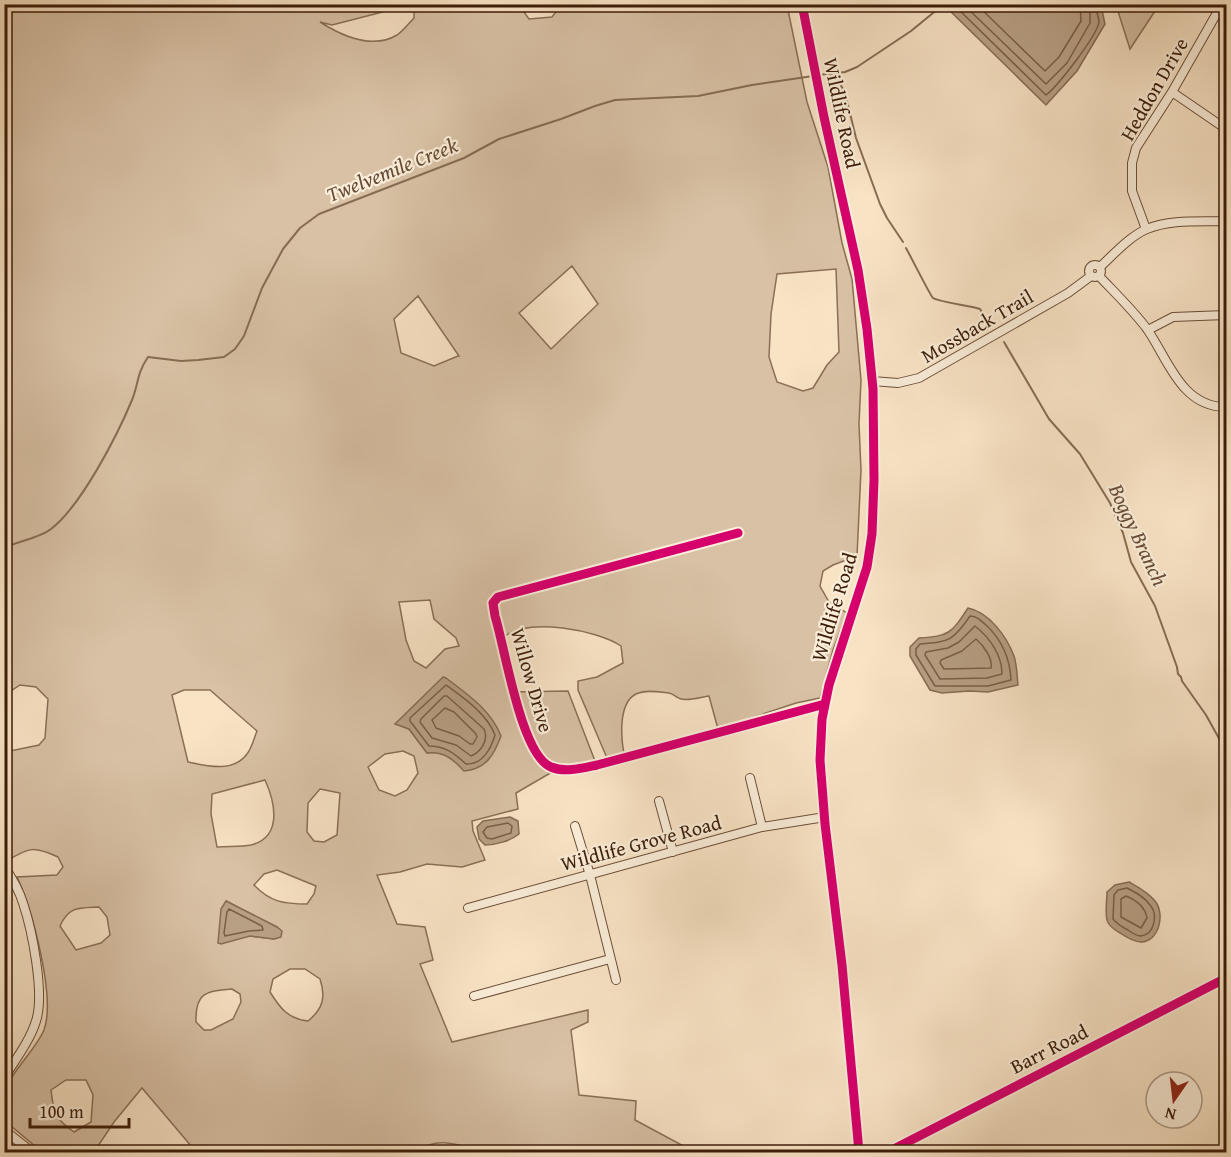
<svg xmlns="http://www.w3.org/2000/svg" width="1231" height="1157" font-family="'Gentium Book Plus',serif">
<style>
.green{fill:#d8c1a5;stroke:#8a6f56;stroke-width:1.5;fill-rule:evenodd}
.water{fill:#b8a085;stroke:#866c53;stroke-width:1.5}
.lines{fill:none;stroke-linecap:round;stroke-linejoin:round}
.shore{stroke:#7a5e46;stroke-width:1.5}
.stream{stroke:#866c53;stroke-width:2}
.minor-casing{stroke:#6b4e37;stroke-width:10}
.minor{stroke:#faedd9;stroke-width:8}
.cycleway-casing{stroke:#faedd9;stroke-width:13}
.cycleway{stroke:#d6006c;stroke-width:9}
.labels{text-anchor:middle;stroke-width:4.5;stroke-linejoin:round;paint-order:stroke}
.street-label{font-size:20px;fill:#3c1d08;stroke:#faedd9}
.water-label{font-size:21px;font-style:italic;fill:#674b34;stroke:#faedd9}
</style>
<rect width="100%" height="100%" fill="#f8e3c5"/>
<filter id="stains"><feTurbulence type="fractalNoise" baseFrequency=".00333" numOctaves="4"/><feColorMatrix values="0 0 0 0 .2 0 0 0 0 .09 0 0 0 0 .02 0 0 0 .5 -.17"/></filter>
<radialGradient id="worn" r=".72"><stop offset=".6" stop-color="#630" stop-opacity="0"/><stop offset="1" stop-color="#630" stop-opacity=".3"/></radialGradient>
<path class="green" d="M5,5H410L332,25L320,22C342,36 372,50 397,35C403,31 409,23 414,18V5H519L529,19L552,17L561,5H787L807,102L828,167L842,243L852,279L861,380L859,424L861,470L857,556L833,565L823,571L820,586L829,602L847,613L833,650L820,698L796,703L718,729L709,696C701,697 689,701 681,699C677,698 674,694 669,693C660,692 645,689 636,694C618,703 621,738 624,754L607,758L578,690V681L597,677L623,663L621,646C597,630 528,617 504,637L509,692L568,691L595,761L552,772L516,793L518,809L472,821L473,831L485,860L462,867L427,864L400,872L377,875L397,924L425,927L433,960L420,964L452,1042L588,1010V1022L571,1030L579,1095L636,1101L635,1120L691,1150L690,1152H476C460,1143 432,1137 420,1152H183L192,1147L142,1088L114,1122L94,1152H42L5,1121C5,1112 2,1101 5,1093C10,1072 35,1051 44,1030C56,997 32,909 17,877L57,875L63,867L58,857C34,846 29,847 7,861L5,856V752L39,745L45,738L48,699L36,687L20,685L8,693L5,701ZM572,266L598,304L551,349L519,313ZM836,269L839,352L827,365L813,388L803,391L777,382L769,357L771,314L777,274ZM418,296L459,356H458L434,366L401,353L394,319ZM430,600L434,619L456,638L459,646L445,649L426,668L414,661L406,640L399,602ZM184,690H210L257,731C254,738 252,748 247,754C233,773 207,766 188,762L172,695ZM419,702L451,757L436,752L427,753L409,729L396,724ZM403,751L414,756L418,773L407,790L395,796L379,790L368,767L385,754ZM265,780C275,802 283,837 251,845C241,847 228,846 217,847L211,814L212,794ZM320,789L340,793L337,835L324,842L314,841L307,832L308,803ZM277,870L316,886L314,894L307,904C284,904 270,902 254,885L264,874ZM226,901L277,927L280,937L274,939L250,936ZM99,907L107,917L110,935L101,943L76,950L60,926C69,906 79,908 99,907ZM290,969H305L320,979C326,997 323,1009 308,1021C288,1019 280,1008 270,992L273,979ZM232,989L240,994L241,1002L233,1019L211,1030H204L196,1022C195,993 205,991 232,989ZM66,1080H86L93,1095L91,1122L74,1132C54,1118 54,1114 51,1090Z
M1116,5H1159L1130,49Z"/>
<path class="water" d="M944,5H1110L1102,10L1105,24L1077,71L1046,105Z
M968,608C989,612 1007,637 1014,656C1017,665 1017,676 1018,685L988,692L969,691L942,693L930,690L910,656V647L919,638C949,636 951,634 968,608Z
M443,677L446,678C467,694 491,710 501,736C494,755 486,769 464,771C453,759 444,751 427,753L409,729L395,724Z
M510,817L518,821L519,834C510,841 496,845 485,845L479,839L477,827L483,821Z
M1129,882C1138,887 1148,892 1155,901C1165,913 1160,941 1141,942C1134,942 1126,937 1120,933C1115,930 1108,926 1107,920C1105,912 1107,900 1107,892L1115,885Z
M226,901L277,927L282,931L281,937L274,939L250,936L221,944L218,943L221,909Z"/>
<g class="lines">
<path class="shore" d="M953,4L1046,95C1057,87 1097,36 1099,22C1099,15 1094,12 1099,4
M963,4L1046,84L1067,63L1090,23V4
M976,4L1045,71L1059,57L1081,21L1080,4
M970,616C977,616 980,620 986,625C1001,639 1010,658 1011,680L988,686H935L916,655V649L920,644C949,642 953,641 970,616Z
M975,626C990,638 1002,655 1002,674L987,678L940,679L925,655L926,652L948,648L959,642Z
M976,639C983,645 993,658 991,668L944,669L940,663L941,660L962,651Z
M446,685C464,698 487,714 495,735C491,749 482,765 466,764C454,753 445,746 429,746L410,721V718Z
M447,696L484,729C489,740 481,752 471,756L456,745L432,738L420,722L421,719L444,696Z
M445,708L454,712L476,734L477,737L473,744H470L459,736L436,728L432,720Z
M508,823L512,826L511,833L492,839L487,838L483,832L487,827Z
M1127,888C1135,892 1145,897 1150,905C1158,914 1155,934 1141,936C1136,936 1132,933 1128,930C1122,927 1117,924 1113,919L1114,895L1118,890Z
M1126,896C1136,900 1145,907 1147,918L1141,928L1121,917V899Z
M229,909L262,926L263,930L249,931L225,936L224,933L227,912Z"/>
<path class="stream" d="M818,75L845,72L857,67L911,31L944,4
M831,75L838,80L845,93L856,138L880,204L887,218L903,242
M906,248C910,255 930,295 933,298C940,302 970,306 980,309L990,326
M1004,342L1049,419L1080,454L1110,503L1123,533L1131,562L1155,606L1177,667L1178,674L1181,677L1182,681L1206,715L1226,751
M4,548C18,541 40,538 51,529C81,506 117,436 132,400C139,383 136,375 148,357L181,361L198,360L224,357L235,349L244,336L262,288L283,249L300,228L319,214L464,158L499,139L561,119L595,106L615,100L634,99L698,96L752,85L813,76
M4,585L6,588L4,596"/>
<g class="minor-casing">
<path id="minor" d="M802,4L824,117L858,270L867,329L873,389L874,480L872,534L867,567L829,685L822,719L820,760L825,824L842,965L859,1152
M1172,92L1226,129
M1146,229L1132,191V163L1136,148L1172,92L1222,4
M1089 271a6 6 0 1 1 12 0a6 6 0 1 1-12 0Z
M1100,267C1114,254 1130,236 1147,229C1171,219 1201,222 1226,221
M1099,276C1115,293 1133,310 1147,329C1168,359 1181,407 1226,407
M1148,330L1173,317L1226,315
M872,381L898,383L919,378L1068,293L1091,276
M738,533L498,597L493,603L495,616C505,648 521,755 551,767C565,773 583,768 597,765L825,704
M750,778L762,827
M659,801L673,852
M575,826L590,875L616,980
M4,866C12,878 19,890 23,903C32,930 45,994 36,1021C30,1041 15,1060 4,1078
M468,908L762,827L825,817
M474,996L610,959
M4,1130L32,1152
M888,1152L1226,978"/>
</g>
<use href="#minor" class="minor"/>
<g class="cycleway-casing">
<path id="cycleway" d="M802,4L824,117L858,270L867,329L873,389L874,480L872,534L867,567L829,685L822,719L820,760L825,824L842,965L859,1152
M738,533L498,597L493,603L495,616C505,648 521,755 551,767C565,773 583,768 597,765L825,704
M888,1152L1226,978"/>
</g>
<use href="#cycleway" class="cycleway"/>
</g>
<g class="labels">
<g class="street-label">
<text transform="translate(1154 89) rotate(-60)" y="7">Heddon Drive</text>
<text transform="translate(842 113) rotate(78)" y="7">Wildlife Road</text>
<text transform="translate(977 326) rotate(-30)" y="7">Mossback Trail</text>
<text transform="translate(834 607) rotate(-73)" y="7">Wildlife Road</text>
<text transform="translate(532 680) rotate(74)" y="7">Willow Drive</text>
<text transform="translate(641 843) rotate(-15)" y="7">Wildlife Grove Road</text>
<text transform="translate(1049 1049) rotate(-27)" y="7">Barr Road</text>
</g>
<g class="water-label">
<text transform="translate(392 170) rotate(-22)" y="7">Twelvemile Creek</text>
<text transform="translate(1138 535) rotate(65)" y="7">Boggy Branch</text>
</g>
</g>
<rect width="1231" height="1157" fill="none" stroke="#f8e3c5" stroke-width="24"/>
<rect x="6" y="6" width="1219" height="1145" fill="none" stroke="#3c1d08" stroke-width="3"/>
<rect x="12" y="12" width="1207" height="1133" fill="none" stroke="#3c1d08" stroke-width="1.5"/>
<g transform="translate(1174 1100) rotate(194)"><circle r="28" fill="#faedd9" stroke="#ae9a85" stroke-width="1.5"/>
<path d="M0-4.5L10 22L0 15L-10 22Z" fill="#8f2418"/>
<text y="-9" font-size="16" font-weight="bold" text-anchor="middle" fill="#3c1d08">N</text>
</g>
<path d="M30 1118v9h99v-9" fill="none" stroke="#3c1d08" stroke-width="3"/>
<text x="39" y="1118" font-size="18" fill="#3c1d08" stroke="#faedd9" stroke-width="4.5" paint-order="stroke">100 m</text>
<rect width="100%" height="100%" filter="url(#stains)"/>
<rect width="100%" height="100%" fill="url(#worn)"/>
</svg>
